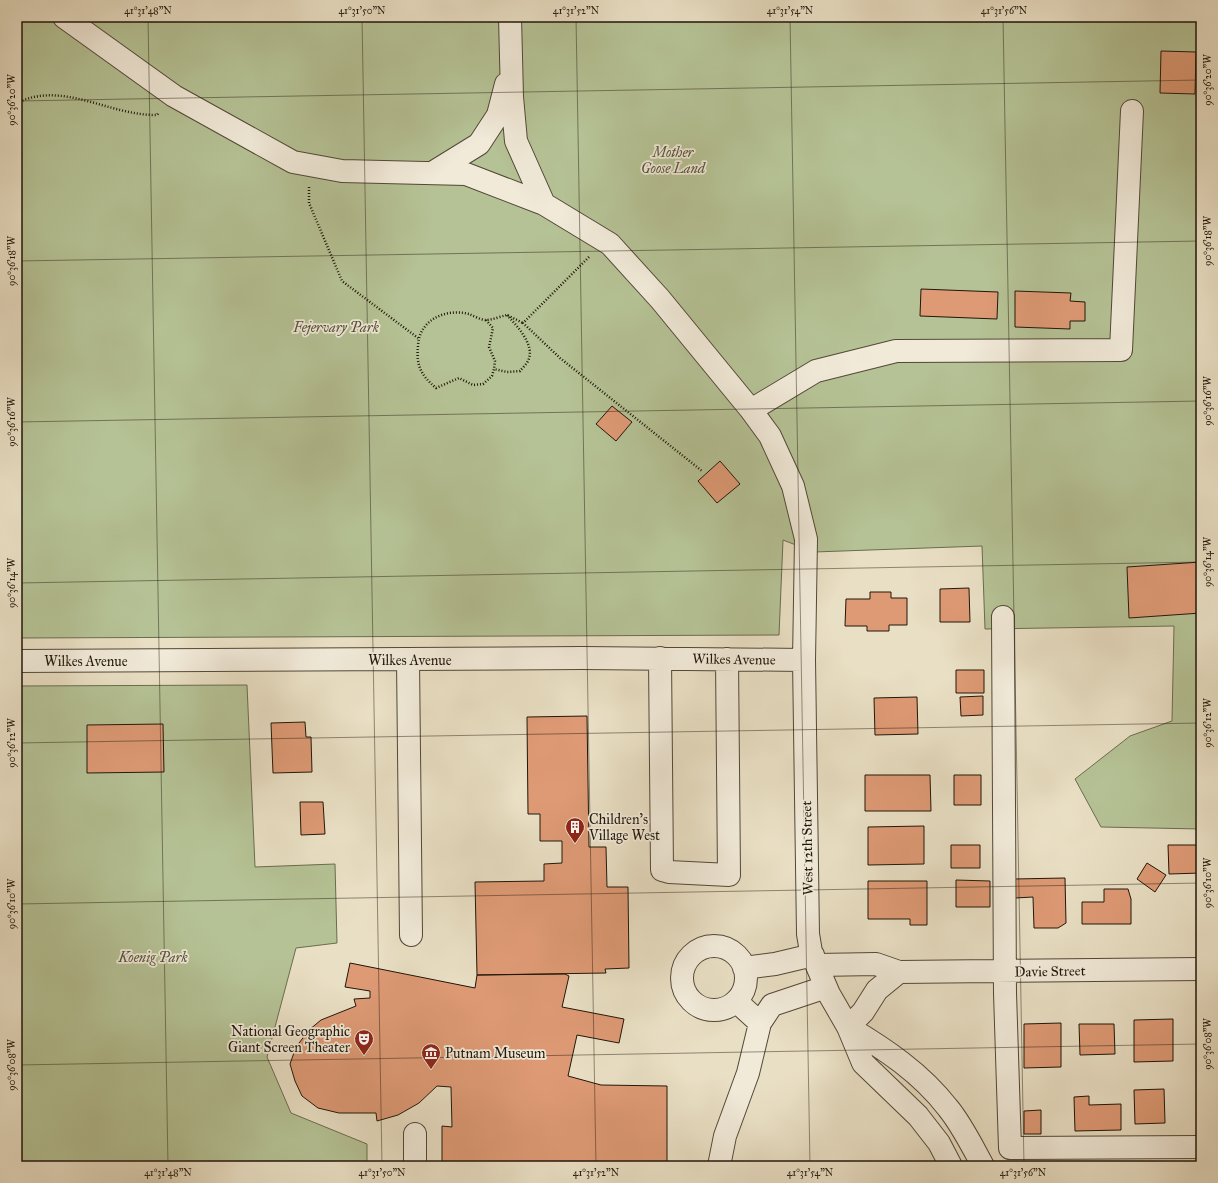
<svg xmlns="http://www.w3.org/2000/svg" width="1218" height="1183" font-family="'IM FELL Great Primer',serif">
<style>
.green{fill:#b5c295;stroke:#6a6c50}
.building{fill:#de9a75;stroke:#20160a}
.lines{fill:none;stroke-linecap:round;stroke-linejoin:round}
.minor-casing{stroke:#524838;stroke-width:24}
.path{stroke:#20160a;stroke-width:2.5;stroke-dasharray:1 2;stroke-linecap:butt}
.minor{stroke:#f1ead9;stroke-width:22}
.ticks{fill:none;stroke:#20160a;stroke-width:1;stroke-opacity:0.45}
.labels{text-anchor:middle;stroke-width:3.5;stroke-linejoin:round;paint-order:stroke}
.park-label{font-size:14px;font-style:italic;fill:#54523b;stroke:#f1ead9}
.street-label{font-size:14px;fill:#20160a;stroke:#f1ead9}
.poi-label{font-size:14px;fill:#20160a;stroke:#f1ead9;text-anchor:start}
.neatline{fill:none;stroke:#20160a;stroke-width:1.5}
.ticks-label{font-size:10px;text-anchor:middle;fill:#20160a}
</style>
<rect width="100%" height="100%" fill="#e9dfc4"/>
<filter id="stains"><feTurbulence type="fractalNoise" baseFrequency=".005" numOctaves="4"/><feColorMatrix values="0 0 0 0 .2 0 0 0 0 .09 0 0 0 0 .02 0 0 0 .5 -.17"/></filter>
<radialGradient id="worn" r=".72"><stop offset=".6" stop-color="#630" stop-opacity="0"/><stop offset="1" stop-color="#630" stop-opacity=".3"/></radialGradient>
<path class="green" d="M17,17H1201V829L1101,827L1075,779L1130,736L1172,721L1174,626L985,629L982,546L814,552L783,540L779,635L17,638Z
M247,685L255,867L335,864L337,943L296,948L267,1057L291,1113L367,1144V1166H17V686Z"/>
<path class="building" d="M1161,51L1196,52L1195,94L1160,93Z
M921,289L998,292L997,319L920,316Z
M1015,291L1071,293L1070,301L1085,302V321H1070V329L1015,327Z
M612,406L632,422L616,441L596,424Z
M720,461L740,484L717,503L698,481Z
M1201,562V613L1129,618L1127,567Z
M969,588L970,622H940V589Z
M870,592H891V598H907V625H889V631H867V626H845L846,599H870Z
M956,670H984V693H956Z
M983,696V715L961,716L960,697Z
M917,697L918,734L875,735L874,698Z
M587,716L589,847H606L607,887H628L629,968L605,969L606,973L477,975L475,882L544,881V864L562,863V841H540V814H528L527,717Z
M305,722L306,737H311L312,772L273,773L271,723Z
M163,724L164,772L87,773V725Z
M865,775H930L931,811H865Z
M954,775H981V805H954Z
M300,802H323L325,834L301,835Z
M924,826V864L868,865V827Z
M951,845H980V868H951Z
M1168,845H1201V873L1169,874Z
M1147,863L1166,875L1155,892L1137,879Z
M1065,878L1066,923L1058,928H1034L1033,897L1015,898L1014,879Z
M956,880L990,881V907H956Z
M868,881H927V925H910V919H868Z
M1104,889H1128L1131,899V924H1082V902H1104Z
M350,963L475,988L477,975L565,974L569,976L562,1007L624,1019L619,1043L577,1035L568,1076L601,1085L667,1086V1166H442V1126L452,1127L451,1087L437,1086L419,1103L398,1115L377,1121L376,1113H339L318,1108L302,1096L295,1081L290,1064L296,1047L309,1030L321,1020L356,1006L354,999L370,998V991L345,987Z
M1173,1019V1061L1134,1062V1020Z
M1061,1023V1067L1024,1068V1024Z
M1079,1024H1114L1115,1054L1080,1055Z
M1164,1089L1165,1123L1135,1124L1134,1090Z
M1089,1096V1105L1121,1104V1130L1075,1131L1074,1097Z
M1041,1110V1134H1024V1111Z
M1133,1162L1168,1163V1166H1133Z
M1091,1164H1123V1166H1091Z"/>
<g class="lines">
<g class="minor-casing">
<path id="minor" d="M64,17L174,96L293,162L342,171L466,174L544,204
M510,17L512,97L516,141L544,204L610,244L660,299L751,410L770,436L793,486L806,539L804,660L808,934L811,952L829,994L848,1027L863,1063L918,1116L939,1143L951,1166
M432,173L479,144L498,115L506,84
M751,410L816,371L896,351L1121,350L1132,111
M1003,617L1005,993L1010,1148L1201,1147
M660,658L662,870L669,872L729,875L727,659
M408,660L411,935
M17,661L582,658L804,660
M682 978a32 32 0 1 1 64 0a32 32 0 1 1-64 0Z
M817,965L876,964L899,972L1201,969
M744,968L775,964L813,955
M760,1023L772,1005L826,987
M848,1027C885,1049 921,1073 948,1108C962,1125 972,1146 983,1166
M848,1027L863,1012L877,990L899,972
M415,1134V1166
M719,1166L725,1136L748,1073L760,1023L736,1001"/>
</g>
<path class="path" d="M17,103C62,80 110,116 157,115L159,112
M309,187V203L342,281L418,338
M589,257L523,323L560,358L702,471
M507,315C516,325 536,345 528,361C526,365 522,368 520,371L507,372L494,369L492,376L483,384L473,385L459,378L436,388C421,375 416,366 418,346C419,320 445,308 469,314C474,316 481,320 486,320C493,320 501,316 507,315L523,323
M486,320L493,328L489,347L495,361L494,369"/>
<use href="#minor" class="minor"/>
</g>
<path class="ticks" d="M148,17L168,1166M362,17L382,1166M576,17L596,1166M790,17L810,1166M1003,17L1024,1166M17,101L1201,80M17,261L1201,241M17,422L1201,401M17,583L1201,562M17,743L1201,723M17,904L1201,883M17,1065L1201,1044"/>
<defs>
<g id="building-pin" transform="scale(1)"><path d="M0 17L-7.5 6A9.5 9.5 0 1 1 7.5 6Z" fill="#8f2418" stroke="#f1ead9"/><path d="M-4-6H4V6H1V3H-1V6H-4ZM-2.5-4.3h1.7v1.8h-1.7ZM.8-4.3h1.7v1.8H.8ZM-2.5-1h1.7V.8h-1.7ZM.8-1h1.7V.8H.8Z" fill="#fff"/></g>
<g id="theatre-pin" transform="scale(1)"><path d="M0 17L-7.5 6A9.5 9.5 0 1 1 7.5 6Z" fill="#8f2418" stroke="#f1ead9"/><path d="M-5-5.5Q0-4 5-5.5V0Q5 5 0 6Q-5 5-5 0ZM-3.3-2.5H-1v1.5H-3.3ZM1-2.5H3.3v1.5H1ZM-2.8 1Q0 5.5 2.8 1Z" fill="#fff"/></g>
<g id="museum-pin" transform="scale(1)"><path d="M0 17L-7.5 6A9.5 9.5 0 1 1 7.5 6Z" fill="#8f2418" stroke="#f1ead9"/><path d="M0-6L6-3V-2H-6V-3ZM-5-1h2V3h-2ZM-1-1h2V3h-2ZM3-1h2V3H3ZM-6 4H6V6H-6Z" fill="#fff"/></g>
</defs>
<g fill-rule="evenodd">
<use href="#building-pin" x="575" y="827"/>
<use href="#theatre-pin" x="364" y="1039"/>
<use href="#museum-pin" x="431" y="1053"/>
</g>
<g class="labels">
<g class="park-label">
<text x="673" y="157">Mother<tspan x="673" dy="16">Goose Land</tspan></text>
<text x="336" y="332">Fejervary Park</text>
<text x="153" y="962">Koenig Park</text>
</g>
<g class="street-label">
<text transform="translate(734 659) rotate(1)" y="5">Wilkes Avenue</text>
<text x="410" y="665">Wilkes Avenue</text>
<text x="86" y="666">Wilkes Avenue</text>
<text transform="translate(807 848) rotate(-91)" y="5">West 12th Street</text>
<text transform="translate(1050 971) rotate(-1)" y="5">Davie Street</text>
</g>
<g class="poi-label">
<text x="589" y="824">Children's<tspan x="589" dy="16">Village West</tspan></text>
<text x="350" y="1036" text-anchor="end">National Geographic<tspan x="350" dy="16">Giant Screen Theater</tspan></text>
<text x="445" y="1058">Putnam Museum</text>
</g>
</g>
<rect width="1218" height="1183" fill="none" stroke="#e9dfc4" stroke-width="44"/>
<rect x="22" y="22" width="1174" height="1139" class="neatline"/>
<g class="ticks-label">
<text x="148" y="14">41°31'48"N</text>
<text x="362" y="14">41°31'50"N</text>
<text x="576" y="14">41°31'52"N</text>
<text x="790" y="14">41°31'54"N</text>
<text x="1004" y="14">41°31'56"N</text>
<text transform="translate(1207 80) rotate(-90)" y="4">90°36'20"W</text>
<text transform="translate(11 100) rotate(-90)" y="4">90°36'20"W</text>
<text transform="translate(1207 241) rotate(-90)" y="4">90°36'18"W</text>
<text transform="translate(11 261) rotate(-90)" y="4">90°36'18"W</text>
<text transform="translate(1207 401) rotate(-90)" y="4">90°36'16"W</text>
<text transform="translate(11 422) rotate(-90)" y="4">90°36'16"W</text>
<text transform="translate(1207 562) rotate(-90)" y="4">90°36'14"W</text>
<text transform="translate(11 583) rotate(-90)" y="4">90°36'14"W</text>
<text transform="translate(1207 723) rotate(-90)" y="4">90°36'12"W</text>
<text transform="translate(11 743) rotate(-90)" y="4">90°36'12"W</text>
<text transform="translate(1207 883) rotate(-90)" y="4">90°36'10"W</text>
<text transform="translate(11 904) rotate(-90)" y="4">90°36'10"W</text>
<text transform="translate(1207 1044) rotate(-90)" y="4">90°36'08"W</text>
<text transform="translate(11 1065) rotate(-90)" y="4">90°36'08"W</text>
<text x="168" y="1176">41°31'48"N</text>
<text x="382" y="1176">41°31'50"N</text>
<text x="596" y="1176">41°31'52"N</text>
<text x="810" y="1176">41°31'54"N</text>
<text x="1023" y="1176">41°31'56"N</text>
</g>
<rect width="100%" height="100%" filter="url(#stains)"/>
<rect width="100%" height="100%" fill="url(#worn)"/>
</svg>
